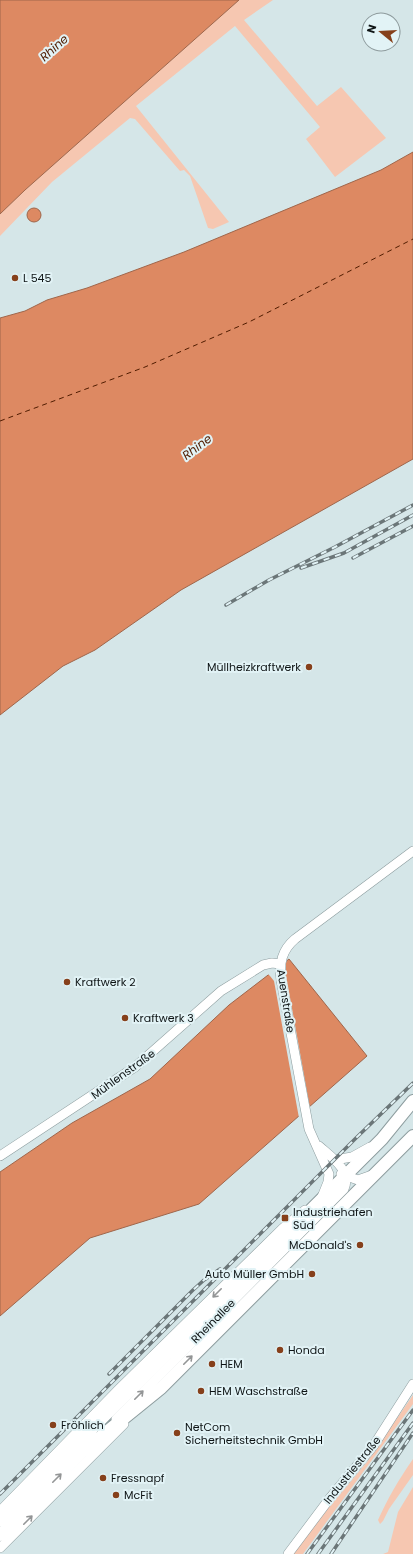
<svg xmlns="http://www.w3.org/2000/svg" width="413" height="1554" font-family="Poppins,sans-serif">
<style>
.green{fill:#f6c7b1}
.water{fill:#dd8962;stroke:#9f664b}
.pier{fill:#d5e6e8}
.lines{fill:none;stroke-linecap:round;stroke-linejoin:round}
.ferry{stroke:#501c00;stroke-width:1;stroke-dasharray:5 4;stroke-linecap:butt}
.minor-casing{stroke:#8d9d9f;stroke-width:10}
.major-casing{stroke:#8d9d9f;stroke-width:14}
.minor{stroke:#fff;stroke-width:9}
.major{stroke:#fff;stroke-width:12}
.rail-casing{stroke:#6b7678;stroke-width:3.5}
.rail{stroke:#e2f3f6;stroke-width:2;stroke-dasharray:6;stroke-linecap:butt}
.oneway{stroke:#939596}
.poi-dot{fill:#86401b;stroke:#e2f3f6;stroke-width:1.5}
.labels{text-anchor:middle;stroke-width:4;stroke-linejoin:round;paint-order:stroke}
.poi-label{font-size:11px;fill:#0e1415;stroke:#e2f3f6;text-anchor:start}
.street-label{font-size:11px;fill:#0e1415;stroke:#e2f3f6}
.water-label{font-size:12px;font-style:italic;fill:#501c00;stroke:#e2f3f6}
</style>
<rect width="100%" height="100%" fill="#d5e6e8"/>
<path class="green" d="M239,0H273L244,20L317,106L341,87L386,138L335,177L306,139L320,127L235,26L136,106L229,222L213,229L208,228L190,176L184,170L180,171L135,119L130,118L52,182L0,236V214L25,190Z
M413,1395V1404L303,1554H293L326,1511L367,1462Z
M413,1459V1475L389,1509L383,1521L380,1524L378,1520C388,1498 399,1479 413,1459Z
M413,1487V1554H383L388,1552L398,1512Z"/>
<path class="water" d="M0,0H239L25,190L0,214Z
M413,152V459L181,590L95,650L63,666L0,715V318L25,311L47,300L87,288L184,252L381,170Z
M27 215a7 7 0 1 1 14 0a7 7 0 1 1-14 0Z
M289,959L367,1056L199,1204L90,1238L0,1316V1172L72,1123L150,1079L229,1005Z"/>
<path class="pier" d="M288,957L286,963V975L310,1108L299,1118L274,981L270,976L267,973Z"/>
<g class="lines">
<path class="ferry" d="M0,421L145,367L249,322L413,239"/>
<g class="minor-casing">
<path id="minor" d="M0,1156L135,1067L221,991L263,965L272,963L280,964
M334,1160L352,1157L370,1147
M341,1174L358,1180L372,1175
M322,1197L328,1182L329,1174L309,1129L281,980C279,963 282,950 295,939L413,851
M116,1419L344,1189C352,1170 331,1157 319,1146
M2,1509L119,1389L283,1228L305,1210
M0,1548L124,1424
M288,1554L330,1498L374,1445L413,1384"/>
</g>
<g class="major-casing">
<path id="major" d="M0,1520L382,1139L413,1101
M0,1535L82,1452L161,1388L413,1136"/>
</g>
<use href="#minor" class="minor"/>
<use href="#major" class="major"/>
<g class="rail-casing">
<path id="rail" d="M353,558L413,526
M301,568L344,553L413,515
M226,605L269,580L335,547L413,505
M109,1374L193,1290L204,1280L220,1269
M0,1494L355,1139L413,1083
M307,1554L413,1410
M318,1554L413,1423
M331,1554L413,1433"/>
</g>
<use href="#rail" class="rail"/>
</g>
<defs><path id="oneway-shaft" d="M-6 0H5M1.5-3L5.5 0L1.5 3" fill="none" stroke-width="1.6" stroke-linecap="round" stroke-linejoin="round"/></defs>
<g class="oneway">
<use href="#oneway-shaft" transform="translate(217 1293) rotate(135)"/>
<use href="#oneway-shaft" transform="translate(188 1360) rotate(-45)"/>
<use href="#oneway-shaft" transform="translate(139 1395) rotate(-45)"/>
<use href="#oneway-shaft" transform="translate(57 1478) rotate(-45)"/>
<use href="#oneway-shaft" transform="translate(28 1520) rotate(-45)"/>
</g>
<g class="poi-dot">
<circle cx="15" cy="278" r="4"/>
<circle cx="309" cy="667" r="4"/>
<circle cx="67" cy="982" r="4"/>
<circle cx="125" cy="1018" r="4"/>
<rect x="281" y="1214" width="8" height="8" rx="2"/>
<circle cx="360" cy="1245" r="4"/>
<circle cx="312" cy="1274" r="4"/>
<circle cx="280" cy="1350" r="4"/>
<circle cx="212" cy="1364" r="4"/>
<circle cx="201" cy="1391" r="4"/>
<circle cx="53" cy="1425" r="4"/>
<circle cx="177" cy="1433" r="4"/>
<circle cx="103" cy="1478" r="4"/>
<circle cx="116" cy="1495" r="4"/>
</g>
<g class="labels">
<g class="poi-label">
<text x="23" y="282">L 545</text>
<text x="301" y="671" text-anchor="end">Müllheizkraftwerk</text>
<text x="75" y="986">Kraftwerk 2</text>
<text x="133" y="1022">Kraftwerk 3</text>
<text x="293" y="1216">Industriehafen<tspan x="293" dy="13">Süd</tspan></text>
<text x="352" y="1249" text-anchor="end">McDonald's</text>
<text x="304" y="1278" text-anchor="end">Auto Müller GmbH</text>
<text x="288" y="1354">Honda</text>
<text x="220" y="1368">HEM</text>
<text x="209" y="1395">HEM Waschstraße</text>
<text x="61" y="1429">Fröhlich</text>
<text x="185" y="1431">NetCom<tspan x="185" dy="13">Sicherheitstechnik GmbH</tspan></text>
<text x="111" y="1482">Fressnapf</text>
<text x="124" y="1499">McFit</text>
</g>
<g class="street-label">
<text transform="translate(286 1001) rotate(81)" y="4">Auenstraße</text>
<text transform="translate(123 1074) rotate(-36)" y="4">Mühlenstraße</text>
<text transform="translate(213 1321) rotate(-45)" y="4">Rheinallee</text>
<text transform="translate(352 1470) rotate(-51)" y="4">Industriestraße</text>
</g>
<g class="water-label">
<text transform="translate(54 48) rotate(-42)" y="4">Rhine</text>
<text transform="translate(197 447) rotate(-37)" y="4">Rhine</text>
</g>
</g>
<g transform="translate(381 32) rotate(288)"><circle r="19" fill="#e2f3f6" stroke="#8d9a9c"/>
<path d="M0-3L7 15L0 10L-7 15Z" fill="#86401b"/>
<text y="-6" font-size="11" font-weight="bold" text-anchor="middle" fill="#0e1415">N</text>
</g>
</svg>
